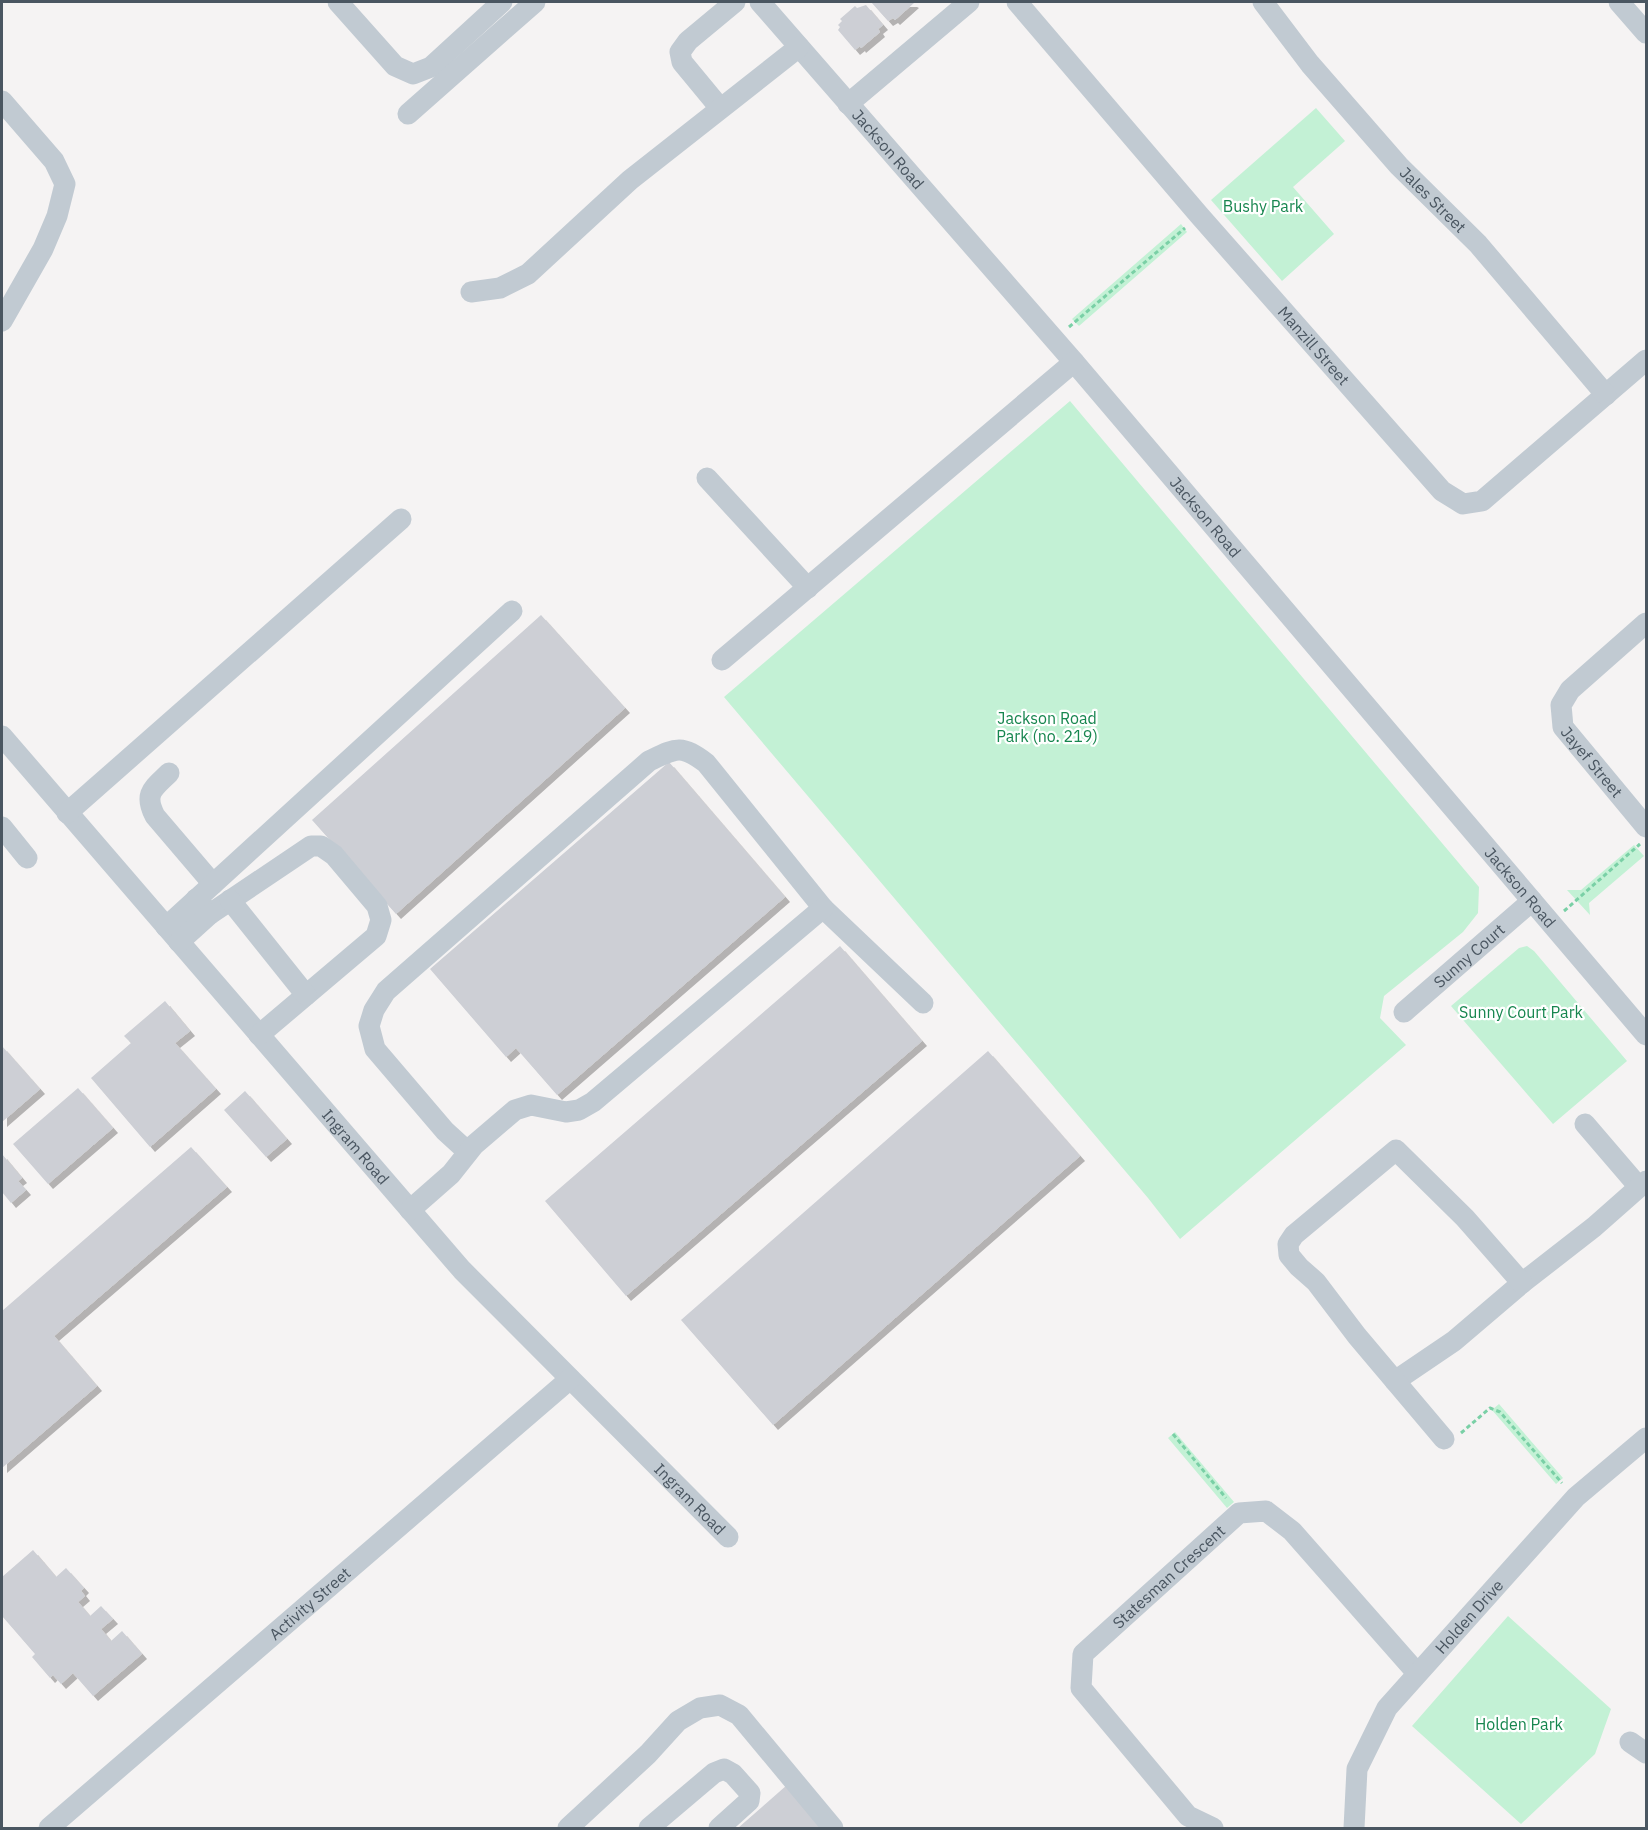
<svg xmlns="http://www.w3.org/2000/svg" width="1648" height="1830" font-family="'IBM Plex Sans',sans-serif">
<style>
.green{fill:#c3f1d5}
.building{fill:#cdcfd5;filter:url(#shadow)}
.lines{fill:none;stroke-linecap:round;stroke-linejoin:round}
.path{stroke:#7ad0a6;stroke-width:3;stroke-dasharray:4.5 3;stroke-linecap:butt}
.minor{stroke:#c1cad2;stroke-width:21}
.labels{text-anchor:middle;stroke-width:4.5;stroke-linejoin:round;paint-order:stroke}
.street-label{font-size:16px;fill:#4a5661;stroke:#fff}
.park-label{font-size:16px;fill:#17864f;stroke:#fff}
</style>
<defs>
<filter id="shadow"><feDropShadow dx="5" dy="5" stdDeviation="0" flood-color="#0004"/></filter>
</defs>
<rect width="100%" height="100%" fill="#f5f3f3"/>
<path class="green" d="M1316,108L1345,141L1293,187L1334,234L1282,281L1211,200Z
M1181,224L1187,232L1079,326L1072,319Z
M1070,401L1479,887L1478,913L1463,932L1384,996L1380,1018L1406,1045L1180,1239L1148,1198L724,697Z
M1634,845L1644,856L1589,903L1590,915L1567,890H1581Z
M1527,946L1534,951L1627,1061L1553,1124L1451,1006L1519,948Z
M1499,1404L1563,1478L1556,1484L1492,1410Z
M1175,1432L1234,1502L1227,1508L1168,1438Z
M1508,1616L1611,1709L1595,1754L1521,1824L1412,1726Z"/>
<path class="building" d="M871,2H912L914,3L895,20L893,18L888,21Z
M866,5L883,25L878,29L880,32L861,48L860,46L855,50L838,30L840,27L838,25L842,21L840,19L855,6L857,8Z
M541,615L625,708L396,914L312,820Z
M669,762L785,897L557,1095L516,1048L506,1057L430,969Z
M840,946L922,1041L626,1296L545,1201Z
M165,1001L190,1031L175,1043L216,1089L150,1147L91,1078L131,1043L124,1036Z
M2,1046L40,1089L2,1122Z
M988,1051L1080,1156L773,1425L681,1320Z
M78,1088L113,1128L48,1184L13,1144Z
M245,1091L287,1139L266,1157L224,1110Z
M191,1147L227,1187L54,1336L97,1386L2,1468V1311Z
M2,1154L22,1178L18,1181L26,1190L11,1203L2,1192Z
M33,1550L56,1577L66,1568L84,1588L81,1591L85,1596L78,1602L90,1616L101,1606L113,1619L101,1629L111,1641L122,1631L142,1654L93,1696L73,1673L61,1684L53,1675L50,1678L32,1657L35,1654L2,1616V1577Z
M787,1785L825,1828H738Z"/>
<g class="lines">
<path class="path" d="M1069,327L1185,228
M1564,911L1640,844
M1461,1433L1490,1408L1500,1412L1562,1483
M1173,1434L1226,1498"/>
<g class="minor">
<path d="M338,2L395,66L413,74L431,67L502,2"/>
<path id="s1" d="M760,2L1074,362L1646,1035"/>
<path id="s2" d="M1017,2L1199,215L1442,491L1463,504L1482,501L1646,360"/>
<path id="s3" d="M1263,2L1310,64L1399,166L1478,244L1606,395"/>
<path d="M1619,2L1646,33"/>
<path d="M2,101L54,161L65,184L57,216L43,249L2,321"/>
<path d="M848,104L969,2"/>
<path d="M720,108L682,62L680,52L688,41L735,2"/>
<path d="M408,114L535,2"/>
<path d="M471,292L500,288L528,274L630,180L799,47"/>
<path d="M707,478L808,588"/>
<path id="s4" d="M1646,623L1570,690L1561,705L1563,727L1646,827"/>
<path d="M722,660L1074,362"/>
<path id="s5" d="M2,736L462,1270L728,1537"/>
<path d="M169,773C154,788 143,793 155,816L213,884"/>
<path d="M67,813L401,519"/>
<path d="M2,827L27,858"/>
<path d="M196,899L210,914L311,846H321L334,855L377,906L381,920L376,936L259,1035"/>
<path d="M230,900L306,995"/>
<path d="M166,927L512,611"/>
<path d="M179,942L210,914"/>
<path id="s6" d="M1404,1012L1532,901"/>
<path d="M1585,1124L1639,1187"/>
<path d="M468,1152L445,1131L375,1049L369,1026L374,1010L386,991L649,761C676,748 681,744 706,763L823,908L923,1003"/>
<path d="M410,1210L451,1174L474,1145L515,1110L531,1105L566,1112L579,1110L593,1102L823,908"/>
<path d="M1395,1381L1454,1341L1522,1283L1594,1227L1646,1181"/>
<path d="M1444,1439L1357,1336L1316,1282L1299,1267L1289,1255L1288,1244L1294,1235L1396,1150L1465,1218L1522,1283"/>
<path d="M1630,1742L1646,1753"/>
<path id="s7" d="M49,1828L570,1379"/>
<path d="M568,1828L648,1754L678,1721L700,1708L720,1705L739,1715L833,1828"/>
<path d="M649,1828L714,1773L724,1769L733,1774L750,1793L749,1801L719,1828"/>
<path id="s8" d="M1213,1828L1188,1816L1081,1688L1083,1654L1239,1513L1266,1511L1292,1531L1417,1673"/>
<path id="s9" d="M1354,1828L1357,1769L1387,1708L1576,1497L1646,1438"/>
</g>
</g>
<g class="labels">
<g class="street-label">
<text dy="6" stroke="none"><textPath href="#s1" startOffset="195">Jackson Road</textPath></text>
<text dy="6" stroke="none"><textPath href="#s3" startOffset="261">Jales Street</textPath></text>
<text dy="6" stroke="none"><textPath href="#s2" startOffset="454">Manzill Street</textPath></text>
<text dy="6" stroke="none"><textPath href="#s1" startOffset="681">Jackson Road</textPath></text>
<text dy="6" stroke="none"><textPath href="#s4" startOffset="186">Jayef Street</textPath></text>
<text dy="6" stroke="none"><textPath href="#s1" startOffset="1167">Jackson Road</textPath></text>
<text dy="6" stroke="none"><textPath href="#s6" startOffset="86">Sunny Court</textPath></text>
<text dy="6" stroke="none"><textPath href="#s5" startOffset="542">Ingram Road</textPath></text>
<text dy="6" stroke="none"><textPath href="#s5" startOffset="1028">Ingram Road</textPath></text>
<text dy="6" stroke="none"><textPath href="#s8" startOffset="344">Statesman Crescent</textPath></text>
<text dy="6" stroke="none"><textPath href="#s7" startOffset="344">Activity Street</textPath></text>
<text dy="6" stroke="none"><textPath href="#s9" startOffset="250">Holden Drive</textPath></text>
</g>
<g class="park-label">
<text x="1263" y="212">Bushy Park</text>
<text x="1047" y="724">Jackson Road<tspan x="1047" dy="18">Park (no. 219)</tspan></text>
<text x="1521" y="1018">Sunny Court Park</text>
<text x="1519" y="1730">Holden Park</text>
</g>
</g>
<rect width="1648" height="1830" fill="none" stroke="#4a5661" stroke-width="6"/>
</svg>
